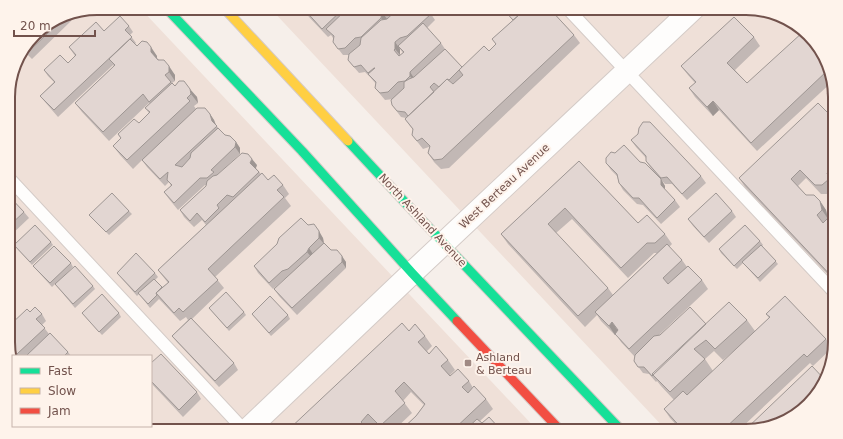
<svg xmlns="http://www.w3.org/2000/svg" width="843" height="439" font-family="'DejaVu Sans',sans-serif">
<style>
.residential{fill:#efe0d8}
.lines{fill:none;stroke-linecap:round;stroke-linejoin:round}
.lane-casing{stroke:#d4cbc7;stroke-width:14}
.street-casing{stroke:#d4cbc7;stroke-width:24}
.fast-casing{stroke:#d5cac6;stroke-width:11}
.slow-casing{stroke:#d5cac6;stroke-width:11}
.jam-casing{stroke:#d5cac6;stroke-width:11}
.lane{stroke:#fefdfc;stroke-width:12}
.street{stroke:#fefdfc;stroke-width:22}
.fast{stroke:#16e098;stroke-width:9}
.slow{stroke:#ffcf43;stroke-width:9}
.jam{stroke:#f24e42;stroke-width:9}
.wall{fill:#c2b8b5;fill-rule:evenodd}
.shaded-wall{fill:#9e9693}
.building{fill:#e2d6d2;stroke:#9e9693}
.poi-dot{fill:#a08983;stroke:#fef3eb;stroke-width:1.5}
.labels{text-anchor:middle;stroke-width:4;stroke-linejoin:round;paint-order:stroke}
.street-label{font-size:11px;fill:#72524c;stroke:#fef3eb}
.poi-label{font-size:11px;fill:#72524c;stroke:#fef3eb;text-anchor:start}
.rim{fill:none;stroke:#72524c;stroke-width:2}
</style>
<rect width="100%" height="100%" fill="#f6efea"/>
<path class="residential" d="M97,8H140L538,431H97L75,426H151V356H13L9,354L8,91L17,57L38,30L63,15Z
M270,8H746L786,17L820,47L834,85L835,342L826,382L752,431H667Z"/>
<g class="lines">
<g class="lane-casing">
<path id="lane" d="M567,8L835,293
M8,177L245,431"/>
</g>
<g class="street-casing">
<path id="street" d="M246,431L412,273L694,8"/>
</g>
<g class="fast-casing">
<path id="fast" d="M166,8L302,151L412,273L457,321
M348,141L414,212L622,431"/>
</g>
<g class="slow-casing">
<path id="slow" d="M224,8L348,141"/>
</g>
<g class="jam-casing">
<path id="jam" d="M457,321L561,431"/>
</g>
<use href="#lane" class="lane"/>
<use href="#street" class="street"/>
<use href="#fast" class="fast"/>
<use href="#slow" class="slow"/>
<use href="#jam" class="jam"/>
</g>
<path class="wall" d="M303,8H398L416,9L431,14L435,20L427,28L441,43L445,49L462,67L489,51L496,44L492,39L513,20L501,8H549L574,35L580,43L449,168L441,169L434,162L428,153L429,148V147L423,149L412,135L413,130L405,119L406,118L401,117L392,105L393,99L385,100L375,88L376,84L370,77L365,72L359,73L353,66L348,60L349,55H343L333,42V38L331,35L328,37L309,17ZM400,49L403,53L400,55Z
M592,8H598L595,11Z
M76,12L72,15L71,21L32,59L23,50L38,30L63,15Z
M129,26L133,32L130,35L136,43L135,44L157,56V58L175,75V81L172,83L175,86L179,81L197,97L198,103L194,106L196,109L210,114L214,120L216,125L220,130L225,135L236,142L240,148V154L217,175L257,165L256,168L261,174L268,180L283,185L289,194L285,198L291,206L215,277L224,288L192,319L234,363L238,370L219,387L177,342L172,336L188,320L186,317L180,321L162,302L159,299L150,308L139,294L137,296L117,273H155L158,277L155,280L162,287L168,283L158,270L206,225L202,220L194,227L184,217L180,210L206,186V185H205L178,210L169,199L164,192L171,186L169,182L165,186L147,167L142,160L133,169L120,155L113,146L121,139L118,134L139,123L149,113L145,108L150,104L149,103L109,141L82,112L75,103L114,66L113,65L58,117L45,102L40,96L54,82L48,76L44,70L68,63L75,56L69,47L104,31Z
M754,37L760,46L735,70L747,83L820,47L833,81L757,151L719,110L713,116L695,97L689,88L695,83L688,75L681,66Z
M834,108L835,181H834L835,188L828,194H821L806,178L798,186L806,195L820,201L826,210L828,218H835V282L745,187L739,178L828,113Z
M631,140L701,176L706,183L687,200L672,184H665L650,167L646,161V158L636,147Z
M579,161L638,223L665,234L672,244L669,247L682,260L687,267L702,280L708,289L659,335L706,324L747,320L755,331L769,318L766,314L826,339L832,348L813,366L810,363L738,431H682L670,418L664,409L674,400L661,386L657,381L656,382L649,374L643,373L634,361L635,357L621,342L616,334L615,335L601,321L597,315L585,327L508,244L501,234ZM572,219L628,278L654,253H657L613,295L608,288L556,233ZM740,346L713,371L705,359L714,351L723,360Z
M640,162L661,179L665,186V190L675,200L680,207L661,224L643,205L637,204L623,190L619,183L617,176L611,170L606,163Z
M8,195L24,212L29,218L10,236L9,234Z
M129,211L132,214L109,235L89,215Z
M732,211L736,217L709,243L693,226L688,219Z
M308,225L323,238L324,243L331,250L346,262V268L297,315L279,296L274,289L287,277L273,289L258,273L254,266Z
M760,241L763,245L762,246L778,264L760,282L743,263L737,269L721,253L719,249Z
M51,242L53,245L32,265L14,245Z
M71,263L73,267L59,281L93,286L95,289L75,308L55,284L52,287L33,266Z
M9,303L16,312L9,319Z
M209,308L244,312L246,315L229,331Z
M30,312L42,314L46,321L42,325L49,334L68,352L71,356H13V364L9,354Z
M82,313H119L121,317L102,335Z
M252,314L288,315L290,319L271,336Z
M409,331L425,336L432,346L427,351L429,354L448,360L455,370L450,375V376L469,381L473,388L486,399L493,409L480,421L482,423L500,429L502,431H400L416,416L424,405L411,392L403,401L412,413L393,431H382L376,424L369,430L287,431Z
M151,363L197,392L201,399L183,417L151,383Z
M75,426H137L140,431H97Z"/>
<path class="shaded-wall" d="M382,12L387,19L386,25L381,18Z
M71,13L72,15L71,21L67,15V14Z
M395,42L400,49V55L395,49Z
M151,47L157,56V61L151,52Z
M169,66L175,75V81L169,72Z
M410,72L414,78L415,83L410,76Z
M190,89L197,97L198,103L191,94Z
M713,101L719,110L713,116L707,107Z
M210,114L214,120L217,128L212,121Z
M236,142L240,148V154L235,147Z
M252,159L257,165L255,170L250,163Z
M827,173L834,181L835,188L829,179Z
M661,179L665,186V192L661,185Z
M820,201L826,210L828,219L822,210Z
M319,231L323,238L324,244L319,238Z
M309,248L313,254L312,258L307,252Z
M342,256L346,262V268L342,262Z
M612,322L618,331L615,335L609,326Z"/>
<path class="building" d="M303,8H344L322,29Z
M348,8H387L382,12L381,18L361,37L355,38L345,48L338,49L333,42L334,36L326,29Z
M399,8H415L416,9L417,8H426L431,14L407,36L400,38L395,42V49L394,50L399,56L404,52L398,46L423,23L441,43L410,72V76L405,81L398,82L388,92L380,93L375,88L376,82L368,74L375,68H374L368,73L361,65L354,67L348,60L349,54L360,45L361,38L381,20L387,19Z
M502,8H531L525,14L519,15L513,20Z
M531,8H549L574,35L442,159L434,160L428,153L430,146L422,138L417,141L412,135L413,129L405,119L447,79L453,84L463,75L459,70L484,46L489,51L496,44L492,39L519,15L525,14Z
M67,14V15L27,53L24,49L38,30L63,15Z
M120,16L129,26L125,30L132,37L54,110L40,96L55,82L44,70L60,55L68,63L76,55L69,47L96,22L104,31Z
M734,17L754,37L727,63L747,83L803,32L820,47L828,70L751,143L713,101L707,107L689,88L696,82L681,66Z
M130,39L137,46L142,41L147,42L151,47V52L158,60H164L169,66V72L165,75L171,82L149,102L143,94L103,132L75,103L115,65L109,59Z
M445,49L462,67L449,80L447,79L439,87L434,83L430,87L434,92L408,116L405,112L397,111L392,105L391,100L404,88V82L409,79L414,77Z
M179,81H184L190,89L191,94L187,98L190,101L127,160L113,146L121,138L118,134L134,119L139,123L150,112L145,108L172,83L175,86Z
M834,86V102L827,93Z
M818,103L828,113L834,108V169L831,170L827,173L829,179L822,185H815L800,170L791,179L806,195H814L820,201L822,210L817,215L823,223L829,217L835,218V280L739,178Z
M197,108H205L210,114L212,121L217,126L175,165L182,167L190,158L191,153L218,128L225,135L230,136L236,142L235,147L211,170L214,172L207,178H200L174,203L164,192L172,185L167,180L168,172L160,179L142,160Z
M643,122H650L701,176L682,194L667,177L661,178L646,161V156L631,140L638,134L639,128Z
M624,145L640,162L645,163L661,179V185L675,200L657,218L639,198H633L619,183L617,174L606,163V158L611,152L615,153Z
M242,153L248,154L252,159L250,163L259,172L233,197L227,195L217,205L219,208L205,222L197,213L190,221L180,210L206,186L207,181L213,176L217,175Z
M579,161L638,223L647,215L665,234L655,243H647L621,268L565,208L548,224L608,288L578,316L501,234Z
M262,173L268,180L274,175L283,185L277,190L284,197L208,269L218,280L183,312L179,308L174,313L156,293L169,282L158,270Z
M112,193L129,211L106,232L89,215Z
M716,193L732,211L704,237L688,219Z
M8,195L24,212L9,226Z
M301,218L308,225L314,224L319,231V238L309,248L307,252L288,269L282,271L269,283L254,266L277,244L279,238Z
M35,225L51,242L30,262L14,245Z
M745,225L760,241L734,266L719,249Z
M324,243L331,250H337L342,256V262L292,308L274,289Z
M667,244L682,260L663,278L668,284L688,266L702,280L629,349L615,334L618,330L612,322L609,326L595,312Z
M761,245L776,261L758,278L742,262Z
M54,246L71,263L50,283L33,266Z
M136,253L155,273L135,292L117,273Z
M75,266L93,286L73,304L55,284Z
M154,279L162,287L156,293L157,295L148,304L138,293Z
M226,292L244,312L227,328L209,308Z
M102,294L119,313L99,332L82,313Z
M270,296L288,315L269,333L252,314Z
M785,296L826,339L807,357L804,354L722,431H684L664,409L683,391L687,395L770,317L766,314Z
M729,302L747,320L715,349L706,340L694,349L705,359L670,392L652,374Z
M9,303L11,305L9,308Z
M35,307L42,314L36,319L45,328L17,354V356H13V362H12L9,354V326L27,309L30,312Z
M690,307L706,324L652,376L644,367H638L634,361L635,355L654,336L660,335Z
M191,318L234,363L215,381L172,336Z
M402,323L409,331L415,324L425,336L418,342L429,354L436,346L448,360L441,366L450,376L458,369L469,381L462,387L468,393L474,386L486,399L452,431H400L416,416L425,404L404,382L395,391L405,403L380,426L368,414L361,422L370,431H287Z
M50,333L68,352L64,356H26Z
M161,354L197,392L179,410L151,381V363Z
M812,366L826,381V382L795,416L752,431H744Z
M489,417L500,429L498,431H464L477,419L482,423Z
M87,426H137L131,431H97L85,428Z"/>
<rect class="poi-dot" x="464" y="359" width="8" height="8" rx="2"/>
<g class="labels">
<g class="street-label">
<text transform="translate(504 186) rotate(-43)" y="4">West Berteau Avenue</text>
<text transform="translate(423 220) rotate(47)" y="4">North Ashland Avenue</text>
</g>
<g class="poi-label">
<text x="476" y="361">Ashland<tspan x="476" dy="13">&amp; Berteau</tspan></text>
</g>
</g>
<path d="M0 0H843V439H0ZM97 15H746A82 82 0 0 1 828 97V342A82 82 0 0 1 746 424H97A82 82 0 0 1 15 342V97A82 82 0 0 1 97 15Z" fill="#fef3eb" fill-rule="evenodd"/>
<path class="rim" d="M97 15H746A82 82 0 0 1 828 97V342A82 82 0 0 1 746 424H97A82 82 0 0 1 15 342V97A82 82 0 0 1 97 15Z"/>
<rect x="12" y="355" width="140" height="72" fill="#fef3eb" stroke="#c6b3ab"/>
<rect x="20" y="368" width="20" height="6" fill="#16e098" stroke="#c6b3ab"/>
<text x="48" y="375" font-size="12" fill="#72524c">Fast</text>
<rect x="20" y="388" width="20" height="6" fill="#ffcf43" stroke="#c6b3ab"/>
<text x="48" y="395" font-size="12" fill="#72524c">Slow</text>
<rect x="20" y="408" width="20" height="6" fill="#f24e42" stroke="#c6b3ab"/>
<text x="48" y="415" font-size="12" fill="#72524c">Jam</text>
<path d="M14 30v6h81v-6" fill="none" stroke="#72524c" stroke-width="2"/>
<text x="20" y="30" font-size="12" fill="#72524c" stroke="#fef3eb" stroke-width="3" paint-order="stroke">20 m</text>
</svg>
